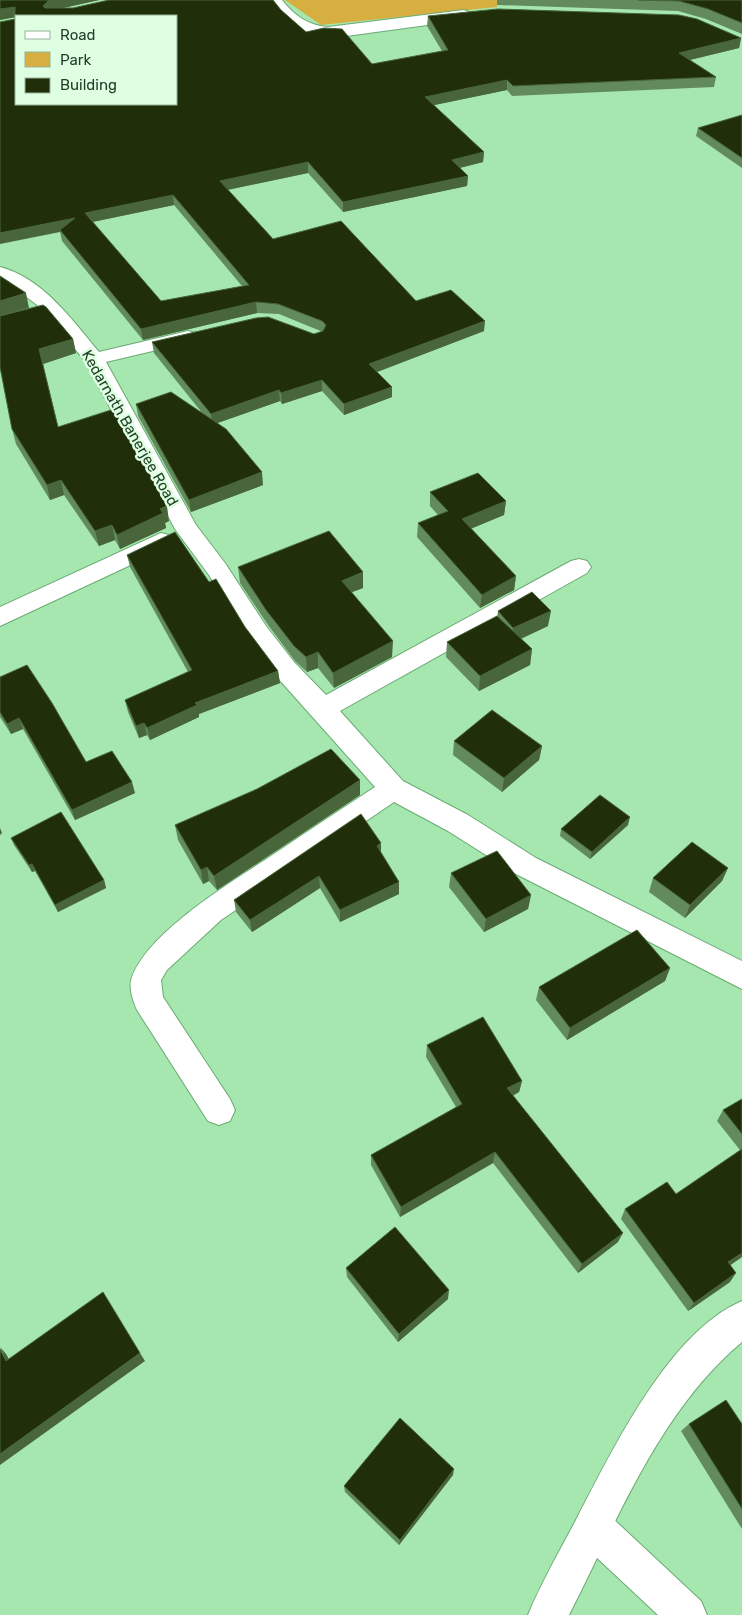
<svg xmlns="http://www.w3.org/2000/svg" width="742" height="1615" font-family="Rubik,sans-serif">
<style>
.green{fill:#d7af40}
.lines{fill:none;stroke-linecap:round;stroke-linejoin:round}
.street-casing{stroke:#6aaa74;stroke-width:2}
.secondary-casing{stroke:#6aaa74;stroke-width:2}
.street{fill:#fff;fill-rule:evenodd}
.secondary{fill:#fff;fill-rule:evenodd}
.wall{fill:#628a5c;fill-rule:evenodd}
.shaded-wall{fill:#48663a}
.building{fill:#202e09;stroke:#48663a;fill-rule:evenodd}
.labels{text-anchor:middle;stroke-width:5;stroke-linejoin:round;paint-order:stroke}
.far-street-label{font-size:15px;fill:#243f29;stroke:#deffe2}
</style>
<rect width="100%" height="100%" fill="#a5e7ae"/>
<path class="green" d="M285,0H497V7L321,25Z"/>
<g class="lines">
<g class="street-casing">
<path id="street" d="M267,0H282C295,16 307,25 328,27L464,10L469,12L472,15L469,18L464,20L339,37L318,36L304,32L289,25Z
M0,267C43,278 72,320 99,352L188,331L195,333L198,337L195,341L106,362L196,525L225,563L266,626L294,662L326,695L571,561L579,559L587,561L591,567L587,573L340,711L403,781L468,815L536,858L742,961V989L516,874L448,831L394,802L221,920L167,970L161,980L163,997L230,1099L235,1110L230,1121L219,1125L208,1121L137,1010C133,1001 128,987 132,977C149,931 233,881 274,854C307,832 341,809 375,787L276,676L248,638L209,575L175,529L85,361L41,308L20,292L0,281Z
M161,533L169,535L173,541L169,547L0,626V607Z
M594,1509L608,1514L701,1601L707,1615H658L580,1542L575,1528L580,1514Z"/>
</g>
<g class="secondary-casing">
<path id="secondary" d="M742,1301V1342C660,1410 617,1521 569,1615H528C542,1581 561,1549 578,1516C613,1449 669,1332 742,1301Z"/>
</g>
<use href="#street" class="street"/>
<use href="#secondary" class="secondary"/>
</g>
<path class="wall" d="M0,0H99L63,8L281,10L306,32L372,64L442,51L427,26L428,16L741,38L739,48L690,60L716,77L714,87L512,96L507,90L434,105L484,152L483,162L460,168L468,176L467,186L343,212L308,173L228,190L273,239L484,331L377,372L392,397L344,415L322,391L282,404L280,401L217,423L263,485L191,512L138,416L136,404L203,414L154,353L152,342L314,334L323,332L279,314L257,313L143,340L62,241L15,17L0,20ZM174,205L242,286L161,301L93,222Z
M497,0H742V34L706,19L678,11L497,5Z
M742,115V168L696,136L698,128Z
M29,308L73,339L76,353L43,364L58,427L169,521L165,523L166,528L120,549L115,540L99,546L64,495L50,500L16,444L12,429L1,370Z
M430,492L506,501L504,515L471,528L516,576L514,590L480,608L417,537L418,523L438,515L430,506Z
M127,555L209,582L245,627L278,671L280,683L199,714V717L150,740L147,735L139,738L128,712L125,700L188,672L130,567Z
M238,567L363,588L352,592L392,657L334,688L318,668L307,672L295,661L268,625L240,583Z
M498,611L548,626L521,639L532,649L530,665L479,691L446,657L447,642L497,617Z
M0,677L86,762L135,793L75,820L23,729L11,734L0,717Z
M454,741L542,746L539,760L502,792L453,755Z
M360,780V795L217,890L209,881L203,884L178,840L175,825Z
M628,825L590,859L560,836L561,829Z
M11,838L104,880L106,888L58,912L35,871L32,872L14,845Z
M381,852L399,882V894L340,922L320,888L252,932L236,912L234,900Z
M728,868L722,881L685,918L649,892L653,878Z
M451,873L531,895L528,909L484,932L449,887Z
M670,968L665,981L567,1040L536,1000L539,987Z
M427,1045L522,1081L519,1092L513,1096L618,1242L578,1273L493,1163L400,1217L371,1165V1155L456,1107L426,1057Z
M742,1099V1257L730,1265V1282L688,1311L621,1219L625,1209L676,1194L740,1150L717,1121L723,1110Z
M346,1268L448,1299L398,1342L347,1277Z
M689,1424H742V1529L681,1431Z
M453,1475L399,1545L345,1492L344,1486Z"/>
<path class="shaded-wall" d="M54,0H99L50,11L43,6L48,1Z
M15,7L16,17L0,20V9Z
M741,38L739,48L677,63L679,53Z
M507,80V90L425,107V97Z
M484,152L483,162L451,170L452,160Z
M308,162V173L221,191L220,181Z
M468,176L467,186L343,212V202Z
M173,195L174,205L87,223L85,213Z
M75,218L60,230V232L0,244V233Z
M26,293L29,308L0,316V301Z
M256,302L257,313L143,340L141,329Z
M485,321L484,331L369,375V364Z
M73,339L76,353L43,364L39,349Z
M322,380V391L282,404L281,393Z
M392,387V397L344,415V404Z
M279,390L280,401L212,425L211,414Z
M262,472L263,485L191,512L189,500Z
M61,480L64,495L50,500L47,485Z
M506,501L504,515L461,533L462,519Z
M167,506L169,521L165,523L166,528L120,549L117,535L160,509Z
M112,525L115,540L99,546L95,531Z
M363,572V588L342,596V581Z
M516,576L514,590L480,608L482,595Z
M551,611L548,626L511,643L513,628Z
M393,641L392,657L334,688L333,673Z
M532,649L530,665L479,691L480,676Z
M318,652V668L307,672L306,657Z
M278,671L280,683L199,714V717L150,740L147,728L195,703Z
M19,718L23,729L11,734L7,724Z
M144,723L147,735L139,738L136,726Z
M542,746L539,760L502,792L504,778Z
M360,780V795L217,890L214,876Z
M132,782L135,793L75,820L72,810Z
M630,817L628,825L590,859L592,852Z
M0,828L2,833L0,835Z
M381,843V856L377,846Z
M32,864L35,871L32,872L29,865Z
M207,867L209,881L203,884L201,870Z
M728,868L722,881L685,918L690,905Z
M319,876L320,888L252,932L250,920Z
M104,880L106,888L58,912L55,905Z
M399,882V894L340,922V910Z
M531,895L528,909L484,932L486,919Z
M670,968L665,981L567,1040L570,1028Z
M522,1081L519,1092L504,1100L507,1088Z
M495,1152L493,1163L400,1217L401,1207Z
M623,1233L618,1242L578,1273L582,1264Z
M742,1253V1257L722,1271L728,1262Z
M736,1273L730,1282L688,1311L694,1303Z
M449,1290L448,1299L398,1342L399,1334Z
M0,1347L6,1354L14,1368L6,1361Z
M140,1353L145,1361L0,1465V1454Z
M454,1469L453,1475L399,1545L400,1540Z"/>
<path class="building" d="M0,0H54L48,1L43,6L45,8H73L109,0H273L281,10L306,32L324,28L342,29L372,64L448,50L428,16L498,9L679,15L697,19L741,38L679,53L716,77L513,86L507,80L425,97L484,152L452,160L468,176L343,202L308,162L220,181L273,239L341,221L416,301L451,290L485,321L369,364L392,387L344,404L322,380L281,393L279,390L211,414L152,342L256,318L268,317L314,334L323,331L326,325L322,321L278,304L256,302L141,329L60,230L75,218L0,233V22L15,19V7L0,9ZM16,16H176V104H16ZM173,195L249,285L161,301L85,213Z
M638,0H742V23L708,9L679,1Z
M742,115V158L698,128Z
M0,276L26,293L0,301Z
M43,305L46,307L73,339L39,349L58,427L114,409L167,506L160,509L163,513L117,535L112,525L95,531L61,480L47,485L12,429L0,367V316Z
M171,392L226,429L262,472L189,500L136,404Z
M478,473L506,501L462,519L516,576L482,595L418,523L448,511L430,492Z
M329,531L363,572L342,581L393,641L333,673L318,652L306,657L294,646L266,610L238,567Z
M175,532L209,582L216,579L245,627L278,671L195,703L197,705L147,728L144,723L136,726L125,700L192,670L127,555Z
M532,592L551,611L513,628L498,611Z
M497,616L532,649L480,676L447,642Z
M27,665L52,703L86,762L112,751L132,782L72,810L19,718L7,724L0,712V677Z
M492,710L542,746L504,778L454,741Z
M331,749L360,780L214,876L207,867L201,870L175,825L257,789Z
M600,795L630,817L592,852L561,829Z
M61,812L104,880L55,905L32,864L29,865L11,838Z
M361,814L381,843L377,846L399,882L340,910L319,876L250,920L234,900Z
M692,842L728,868L690,905L653,878Z
M497,851L531,895L486,919L451,873Z
M637,930L670,968L570,1028L539,987Z
M483,1017L522,1081L507,1088L623,1233L582,1264L495,1152L401,1207L371,1155L462,1104L427,1045Z
M742,1099V1134L723,1110Z
M742,1149V1253L728,1262L736,1273L694,1303L625,1209L667,1182L676,1194Z
M395,1227L449,1290L399,1334L346,1268Z
M103,1292L140,1353L0,1454V1349L6,1361Z
M726,1400L742,1424V1509L689,1424Z
M400,1418L454,1469L400,1540L344,1486Z"/>
<g class="labels">
<g class="far-street-label">
<text transform="translate(130 428) rotate(60)" y="5">Kedarnath Banerjee Road</text>
</g>
</g>
<rect x="15" y="15" width="162" height="90" fill="#deffe2" stroke="#94b298"/>
<rect x="25" y="31" width="25" height="8" fill="#ffffff" stroke="#94b298"/>
<text x="60" y="40" font-size="15" fill="#243f29">Road</text>
<rect x="25" y="52" width="25" height="15" fill="#d7af40" stroke="#94b298"/>
<text x="60" y="65" font-size="15" fill="#243f29">Park</text>
<rect x="25" y="78" width="25" height="15" fill="#202e09" stroke="#94b298"/>
<text x="60" y="90" font-size="15" fill="#243f29">Building</text>
</svg>
